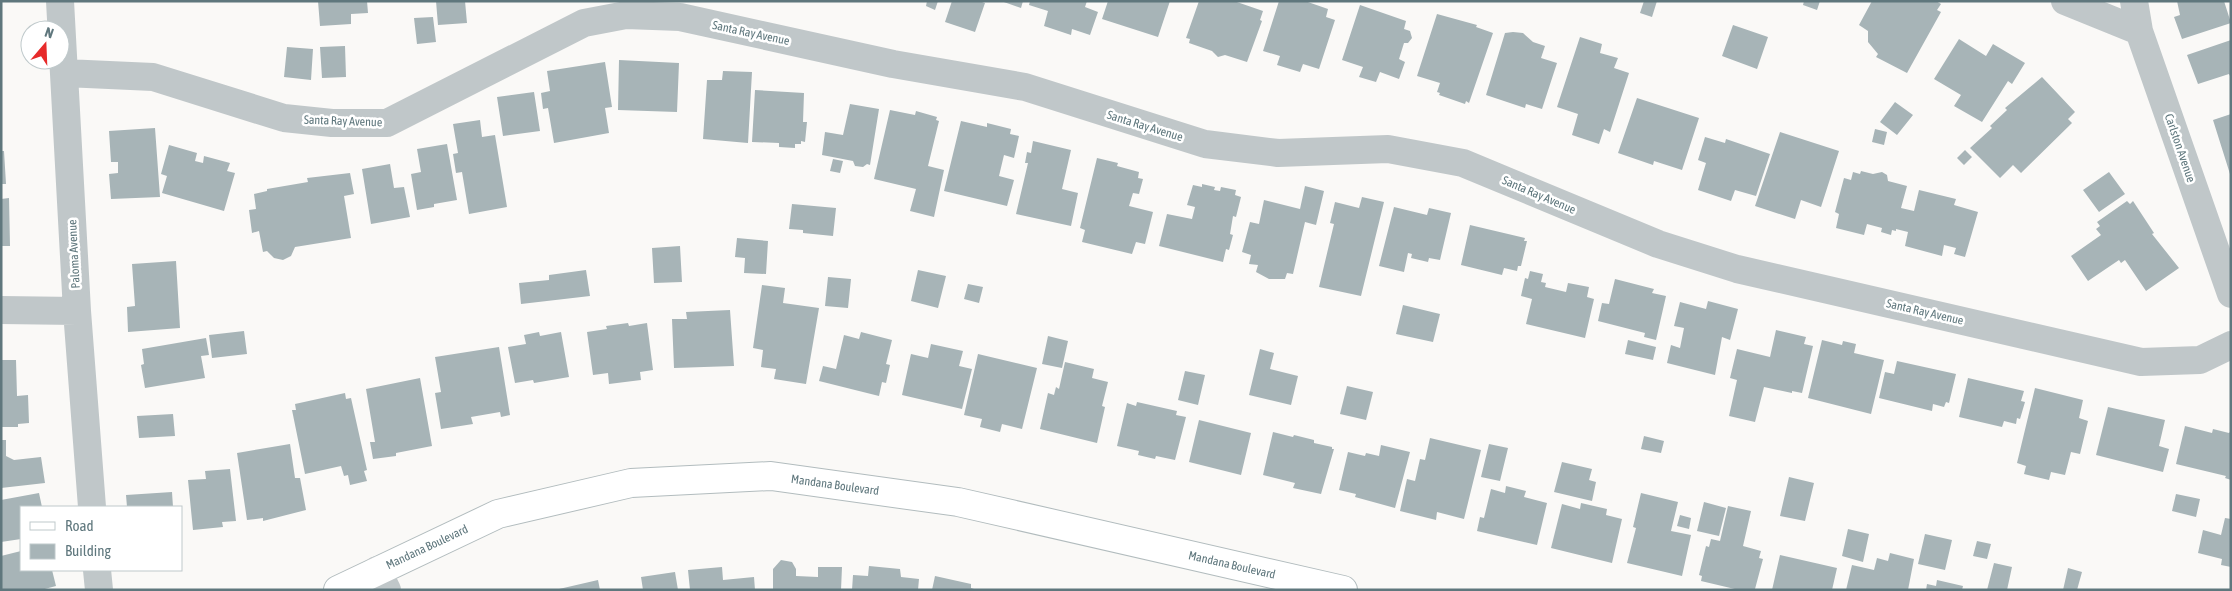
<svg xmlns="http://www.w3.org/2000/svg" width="2232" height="591" font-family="'Asap Condensed',sans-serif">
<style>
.building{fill:#a7b4b7}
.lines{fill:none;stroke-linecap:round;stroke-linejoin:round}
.secondary-casing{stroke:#b2bcbe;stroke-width:30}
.street{stroke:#c0c7c9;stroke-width:28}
.secondary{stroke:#fff;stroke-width:28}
.labels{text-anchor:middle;stroke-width:5;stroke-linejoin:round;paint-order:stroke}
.street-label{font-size:12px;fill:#5f777d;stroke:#fff}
</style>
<rect width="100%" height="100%" fill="#faf9f7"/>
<path class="building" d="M318,1H367L368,13L351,14V24L320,26Z
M436,1H465L467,23L438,25Z
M927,1H938L935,10L926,6Z
M952,1H979L985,3L975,32L945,22Z
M1001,1H1023L1021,8Z
M1030,1H1087L1085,7L1098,12L1090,35L1072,29L1071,35L1044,26L1048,11L1029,5Z
M1108,1H1170L1158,37L1102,19Z
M1199,1H1234L1263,11L1260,20L1262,21L1247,62L1225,55L1218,57L1212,51L1189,43L1190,39L1186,38Z
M1279,1H1305L1328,9L1326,17L1335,20L1319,69L1303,64L1300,72L1277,65L1280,56L1263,51Z
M1644,1H1657L1652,17L1640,13Z
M1804,1H1820L1817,10L1803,5Z
M1872,1H1936L1941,4L1937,10L1941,12L1907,73L1876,57L1878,54L1868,42V31L1859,25Z
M2177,1H2224L2231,23L2182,39L2174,17L2180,15Z
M1360,5L1406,21L1404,29L1410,31L1412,38L1408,43H1404L1399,59L1405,62L1399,79L1380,72L1376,82L1359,77L1363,67L1342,60Z
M1437,14L1477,25L1476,27L1493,33L1469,103L1466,101L1465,104L1439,95L1440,93L1437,92L1440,83L1417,76Z
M433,17L436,42L417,44L414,18Z
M1733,25L1768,37L1757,69L1722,56Z
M1513,32L1523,33L1533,42L1545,46L1541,58L1557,63L1542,109L1526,104L1525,108L1486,95L1505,33Z
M1580,37L1602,44L1600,53L1618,58L1614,68L1629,73L1610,132L1604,129L1599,144L1572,135L1578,114L1557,107Z
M1959,39L1986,56L1993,44L2025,63L2012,84L2008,81L1982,122L1954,106L1961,95L1934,79Z
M2231,40V78L2229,74L2198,84L2187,55Z
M345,46L346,77L322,78L320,47Z
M287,47L313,49L311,80L284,77Z
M619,60L679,63L677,112L618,110Z
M605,62L612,107L605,108L609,133L554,143L548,108L543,109L541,93L550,91L547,71Z
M723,71L752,72L748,143L703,139L707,80H722Z
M2042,77L2075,112L2068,119L2072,123L2021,173L2013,165L2000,178L1970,148L1992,128L1990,126L2007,110L2005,108Z
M755,90L804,93L803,122H807L805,142L801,141V144H795V148L779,147V143L752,142Z
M534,92L540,131L503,136L497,97Z
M1637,98L1699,118L1682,170L1654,161L1653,165L1618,153Z
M1895,102L1913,115L1897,135L1880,122Z
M850,104L879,109L870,165L867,164L863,167L855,166L853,161L822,155L825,132L843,135Z
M890,110L915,115L916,111L937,117L936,120L939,121L928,166L944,170L934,217L910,211L916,189L874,179Z
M2231,114V174H2230L2213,120Z
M480,120L482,137L495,135L507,207L469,214L462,172L456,173L453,154L458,153L453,124Z
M961,121L987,127V123L1011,129L1010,134L1019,136L1014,158L1004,155L999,176L1014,180L1007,206L944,191Z
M155,128L160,197L111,199L109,174L118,173V162H111L109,131Z
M1875,129L1887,132L1884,145L1872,142Z
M1780,132L1839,151L1821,207L1801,200L1795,219L1755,206Z
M1705,137L1725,143L1726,139L1770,154L1756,196L1735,190L1731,201L1698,190L1706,163L1698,160Z
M1033,141L1071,150L1062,189L1078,193L1071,226L1016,214L1028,163H1025L1027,152L1031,153Z
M447,144L457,200L434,204V207L417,210L411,174L421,172L417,149Z
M169,145L197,153L195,161L203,163L204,156L230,163L227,171L235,173L224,211L162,193L167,176L161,174Z
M1965,150L1972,157L1964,165L1957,158Z
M1,151H4L6,184H1Z
M1097,158L1118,163L1117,166L1139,172L1138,178L1143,179L1139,194L1133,193L1129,206L1153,212L1145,244L1136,242L1132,254L1082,242L1085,230L1080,228Z
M833,159L843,161L840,173L830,171Z
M390,164L394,188L404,187L410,217L371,224L362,169Z
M1861,171L1873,174L1882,172L1887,175L1888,181L1907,186L1901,208L1914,211L1919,190L1956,199L1954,205L1978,212L1965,257L1954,254L1956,248L1944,245L1942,256L1905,246L1908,232L1896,229V231L1892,230L1891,235L1881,232L1882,228L1867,224L1864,235L1836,228L1839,214L1835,212L1844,178L1851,180L1853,172L1860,174Z
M2109,172L2125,194L2099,212L2083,190Z
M350,173L354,194L344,196L351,238L295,247L291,256L283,260L274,258L267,251L263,252L259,231L252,233L249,210L256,209L254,194L267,191V189L308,182L307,178Z
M1202,184L1215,187L1214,190L1220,191L1221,187L1236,190L1235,195L1241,197L1236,217L1233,216L1230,234L1233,235L1229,250L1226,249L1223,262L1159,246L1167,214L1192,219L1195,207L1187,205L1193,185L1202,187Z
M1305,186L1324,191L1316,225L1305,222L1293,274L1287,273L1285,279H1269L1256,272L1258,265L1249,264L1251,255L1242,252L1250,222L1259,224L1264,200L1300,209Z
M1362,197L1384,202L1361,296L1319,287L1334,224L1330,223L1335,202L1359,208Z
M9,198L10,246H1V199Z
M2127,201L2130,204L2133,201L2154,233L2152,234L2179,268L2146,291L2125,260L2121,263L2119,260L2088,281L2071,256L2101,235L2096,229L2100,226L2097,222Z
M792,204L836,208L833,236L803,233V230L789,229Z
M1394,207L1427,215L1429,208L1451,213L1440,260L1429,258L1428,262L1411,258L1412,254L1408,253L1404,272L1379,266Z
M1470,225L1525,238L1524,241H1527L1521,266H1518L1517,271L1504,268L1502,275L1461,265Z
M737,238L768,241L766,274L744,273L745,258L735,257Z
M680,246L682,282L654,283L652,248Z
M176,261L180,328L128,332L127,307L135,306L132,264Z
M586,270L590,296L521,304L519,283L549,280V275Z
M918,270L946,276L938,308L911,301Z
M1530,271L1543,274L1541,282L1546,283L1545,287L1566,292L1568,283L1589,287L1587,297L1594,299L1585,338L1526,324L1532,299L1521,296L1525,278L1528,279Z
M828,277L851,279L848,308L825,306Z
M1615,279L1654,289L1652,293L1666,296L1656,340L1644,337L1645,333L1598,321L1602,303L1609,304Z
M968,284L983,287L979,303L964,299Z
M762,285L785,288L783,303L819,308L806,384L774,379L776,369L761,367L763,350L753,348Z
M1708,301L1738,309L1730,340L1722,337L1715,375L1667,363L1671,345L1680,348L1684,328L1674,326L1680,302L1706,309Z
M1403,305L1440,314L1433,342L1396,334Z
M730,310L734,366L674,368L672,319H687L686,312Z
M628,323L629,326L647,323L653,370L640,372L641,380L609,384L608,373L593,375L587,332L607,329L606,326Z
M1776,330L1806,337L1804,344L1813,346L1802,393L1792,391V393L1764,387L1755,422L1729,416L1737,380L1730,378L1737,349L1770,357Z
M244,331L247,354L212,358L209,335Z
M539,332L540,336L561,332L569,377L534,383L533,380L515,383L508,347L526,344L524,335Z
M861,332L892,340L886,364L890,365L886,383L882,382L879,396L819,381L823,366L836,369L844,335L859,339Z
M1048,336L1068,341L1062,368L1042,364Z
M206,338L209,355L201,356L205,378L145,388L141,365L144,364L142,349Z
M1628,340L1656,347L1653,360L1625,354Z
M1822,340L1842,345L1843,341L1856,344L1854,353L1884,360L1871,414L1808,398Z
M931,344L963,351L959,366L972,369L962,409L902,395L911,354L928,358Z
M499,347L510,415L501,417L500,412L471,417L473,424L441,429L435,393L441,392L435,357Z
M1260,349L1274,353L1270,369L1298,376L1291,405L1249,395Z
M978,354L1037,368L1022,429L1002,424L1000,432L980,427L982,419L964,415Z
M1,360H16L17,396L28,395L29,423L18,424V427H1Z
M1897,361L1956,374L1949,403L1946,402L1944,407L1933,404L1932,411L1879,398L1885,372L1894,374Z
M1065,362L1094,369L1092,378L1108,382L1102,406L1105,407L1097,443L1040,429L1048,393L1054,395L1056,387L1059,389Z
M1185,371L1205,375L1198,405L1178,400Z
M420,378L432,446L396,453V456L373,459L370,442H375L366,389Z
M1968,378L2024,391L2021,401L2025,402L2020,419L2017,418L2016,424L2004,421L2002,427L1959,417Z
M1347,386L1373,392L1366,420L1340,414Z
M2035,388L2083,400L2079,418L2088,421L2080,454L2071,452L2065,475L2051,472L2049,480L2024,474L2026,466L2017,463Z
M345,393L346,399L351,398L367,470L364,471L367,481L350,485L348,475L344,476L341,466L305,474L292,410H296L295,404Z
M1137,402L1177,411L1176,415L1186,417L1175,460L1156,456L1155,459L1138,455L1139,451L1117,446L1127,403L1136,406Z
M2108,407L2165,420L2159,446L2169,449L2163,472L2096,455Z
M173,414L175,436L139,438L137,416Z
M1199,420L1251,433L1241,475L1189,462Z
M2185,426L2212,433L2213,429L2229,433L2231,431V480L2225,478L2226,476L2176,464Z
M1273,432L1293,437L1294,435L1314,440V443L1332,447V449H1334L1321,494L1293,488L1295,483L1263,475Z
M1644,436L1664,441L1661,453L1641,449Z
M1430,438L1481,450L1464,519L1437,512L1436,520L1400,511L1407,479L1415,481L1420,459L1425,460Z
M1,440H6V456L14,460L41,457L45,483L1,488Z
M290,444L295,478H300L306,510L263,521V518L247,520L237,453Z
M1489,444L1508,448L1500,481L1481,477Z
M1381,445L1410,452L1395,508L1355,497L1356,494L1339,490L1348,452L1365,456L1366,453L1379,456Z
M1562,462L1592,469L1589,480L1596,482L1592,501L1554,492Z
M230,469L236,521L222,522L223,527L193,530L188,480L206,479L205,471Z
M1789,477L1814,483L1805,521L1780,516Z
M1506,486L1526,491L1524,497L1547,503L1537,545L1477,531L1480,517L1484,518L1491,489L1505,493Z
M172,492L173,507H127L126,495Z
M39,493L42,507H21V539L1,542V500Z
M1641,493L1678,502L1671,531L1691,535L1682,576L1627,563L1636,528L1633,527Z
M2176,494L2200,499L2196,517L2172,511Z
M1704,502L1726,508L1719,536L1697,531Z
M1581,503L1607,509L1606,515L1622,519L1612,563L1551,548L1562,504L1580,509Z
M1728,506L1751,511L1743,546L1761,551L1759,558L1763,559L1755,589L1739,590L1701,581L1702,576L1699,575L1706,546L1709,547L1711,539L1720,541Z
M1680,515L1691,518L1689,529L1677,526Z
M2225,518L2231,519V567L2221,565L2222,559L2198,553L2203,530L2221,535Z
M1848,529L1869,534L1863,562L1842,556Z
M1925,534L1952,540L1945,570L1918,564Z
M1977,541L1991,544L1987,559L1973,556Z
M21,551V570H52L56,586L41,590H1V556Z
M1890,553L1914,559L1908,590H1846L1852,565L1874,570L1877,558L1888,561Z
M1780,555L1837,568L1832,590H1772Z
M781,560L792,562L796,569V576L818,577V567H842L841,590H773V569Z
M1994,563L2012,567L2007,590H1987Z
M869,566L900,569L901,577L919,579L918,590H852L853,575L868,576Z
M722,567L723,580L754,577L755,590H690L688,570Z
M2068,568L2082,572L2077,590H2063Z
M675,572L678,590H643L641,577Z
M935,576L971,584V588L977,590H932Z
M598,580L600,590H559V589Z
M1937,580L1963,586L1962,590H1926L1927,584L1936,586Z"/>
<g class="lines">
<g class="secondary-casing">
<path id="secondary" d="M338,590L498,514L631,483L771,476L958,502L1343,590"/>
</g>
<path class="street" d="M60,1L77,311L92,507
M2065,1L2139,31
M2134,1L2139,31L2231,294
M65,73L153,77L284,118L332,123H387L584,23L626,15L680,17L893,64L1025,87L1205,144L1278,153L1388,149L1463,163L1658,244L1737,269L2141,362L2200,360L2231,345
M1,310L77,311
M97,570L99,590
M377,570L387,590"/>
<use href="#secondary" class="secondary"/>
</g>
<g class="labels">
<g class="street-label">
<text transform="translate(751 33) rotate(12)" y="4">Santa Ray Avenue</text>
<text transform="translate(343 121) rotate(2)" y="4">Santa Ray Avenue</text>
<text transform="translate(1145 126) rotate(17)" y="4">Santa Ray Avenue</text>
<text transform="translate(2180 148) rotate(71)" y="4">Carlston Avenue</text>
<text transform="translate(1539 195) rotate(23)" y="4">Santa Ray Avenue</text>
<text transform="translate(74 254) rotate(-93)" y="4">Paloma Avenue</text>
<text transform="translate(1925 312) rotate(13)" y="4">Santa Ray Avenue</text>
<text transform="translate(835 485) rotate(8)" y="4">Mandana Boulevard</text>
<text transform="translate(427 547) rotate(-25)" y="4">Mandana Boulevard</text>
<text transform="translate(1232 565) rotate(13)" y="4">Mandana Boulevard</text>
</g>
</g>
<rect width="2232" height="591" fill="none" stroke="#5f777d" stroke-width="5"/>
<rect x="20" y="506" width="162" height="65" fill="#ffffff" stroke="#bfc9cb"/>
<rect x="30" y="522" width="25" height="8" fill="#ffffff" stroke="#bfc9cb"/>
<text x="65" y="531" font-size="15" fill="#5f777d">Road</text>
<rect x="30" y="544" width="25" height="15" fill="#a7b4b7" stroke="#bfc9cb"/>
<text x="65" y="556" font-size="15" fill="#5f777d">Building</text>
<g transform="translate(45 45) rotate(19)"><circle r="24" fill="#ffffff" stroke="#bfc9cb"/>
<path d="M0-4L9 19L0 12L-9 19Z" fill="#e72a2a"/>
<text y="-8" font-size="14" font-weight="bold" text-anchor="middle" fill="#5f777d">N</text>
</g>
</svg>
